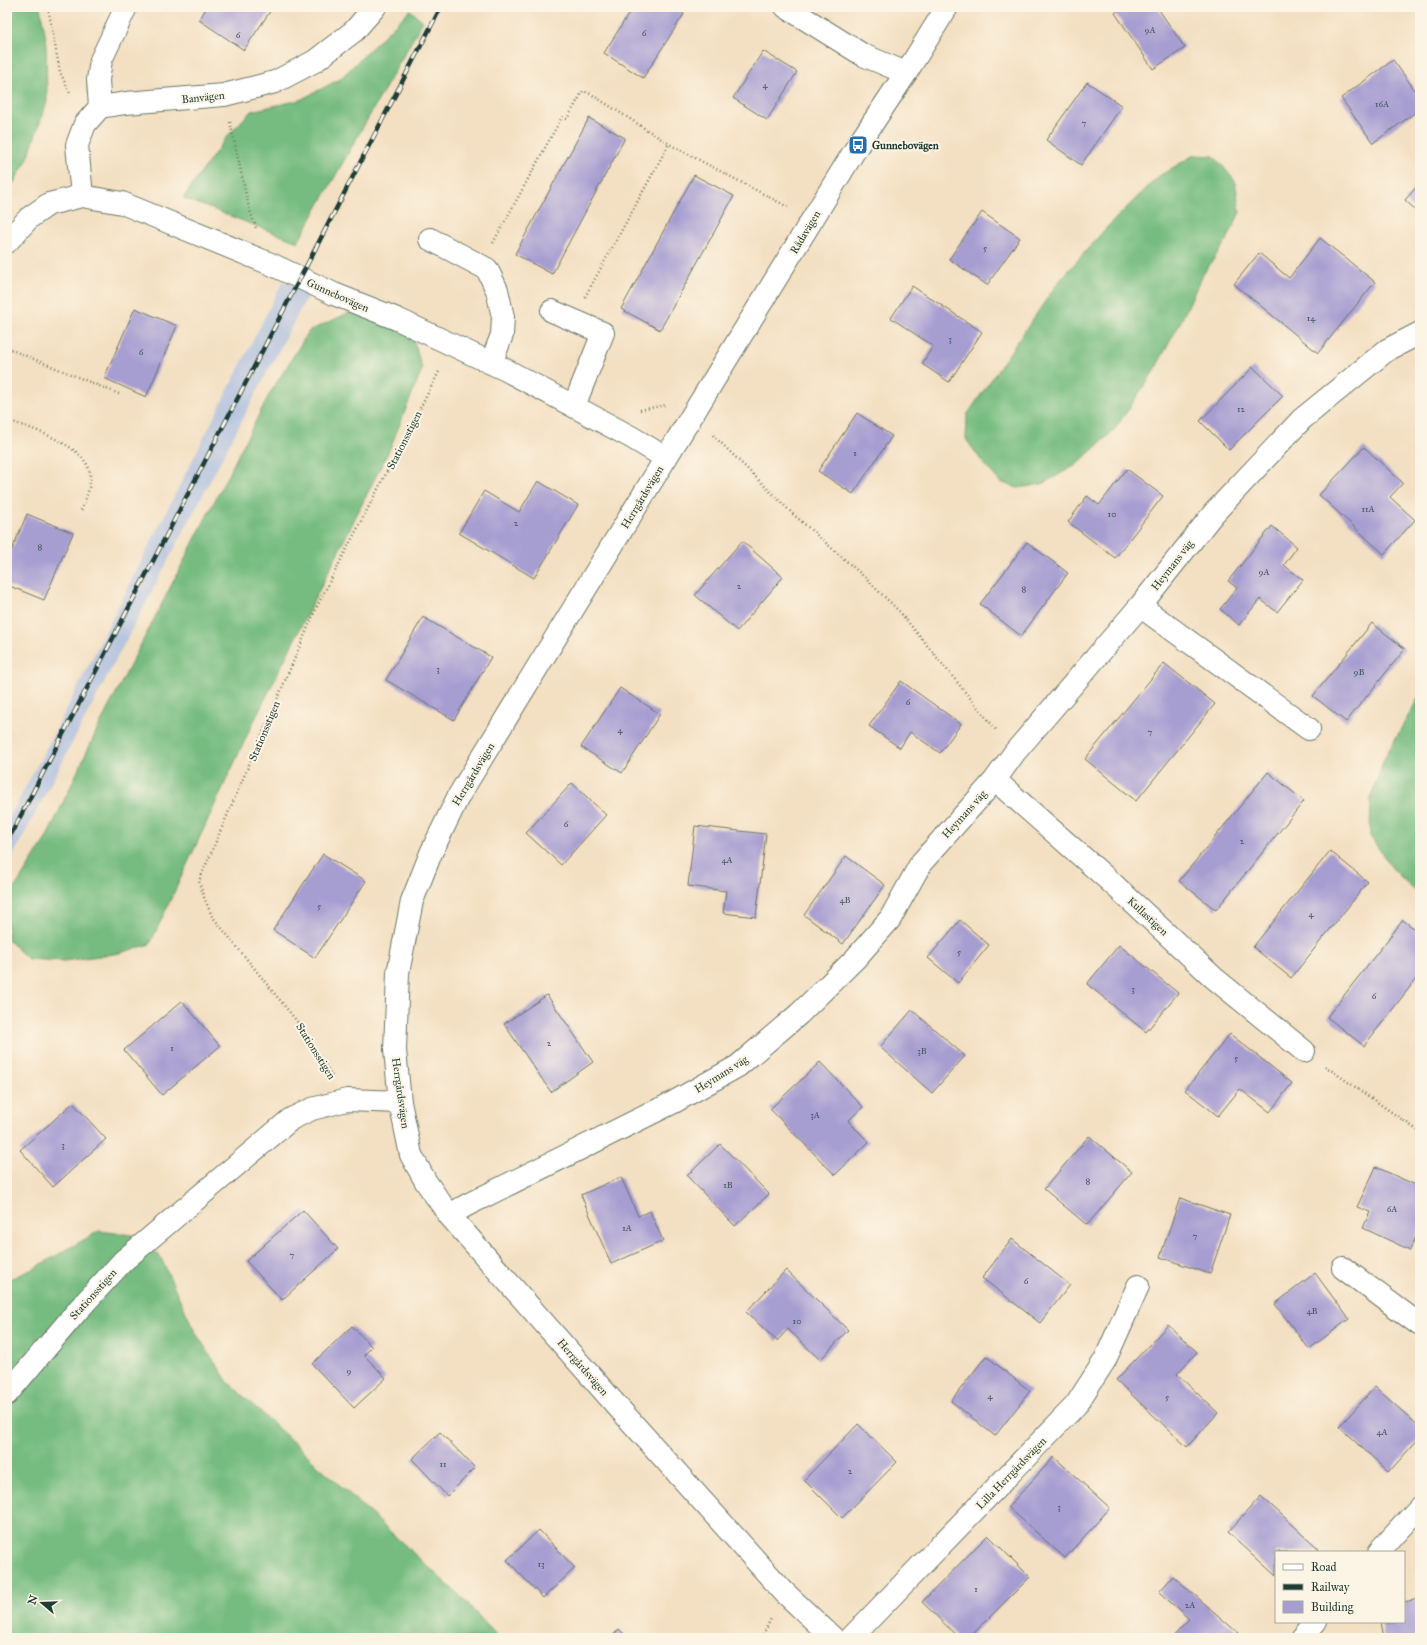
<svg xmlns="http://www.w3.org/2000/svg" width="1427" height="1645" font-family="'IM FELL Great Primer',serif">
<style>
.industrial{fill:#b7c5de}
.forest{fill:#76bc80;stroke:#4a7c5a}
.building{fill:#a69dd1}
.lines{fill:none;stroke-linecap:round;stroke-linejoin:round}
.minor-casing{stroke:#697665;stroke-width:24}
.path{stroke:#697665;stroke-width:2.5;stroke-dasharray:1 3;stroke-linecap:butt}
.minor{stroke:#fff;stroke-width:22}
.rail-casing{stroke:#1f3d34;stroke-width:4.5}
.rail{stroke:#fcf5e5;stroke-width:3;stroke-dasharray:9;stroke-linecap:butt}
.labels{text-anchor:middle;stroke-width:4;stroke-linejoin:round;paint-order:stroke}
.number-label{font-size:9px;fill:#41555b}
.street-label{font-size:11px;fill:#1f3d34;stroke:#fcf5e5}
.poi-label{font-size:11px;font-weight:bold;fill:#1f3d34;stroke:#fcf5e5;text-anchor:start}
</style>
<rect width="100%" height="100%" fill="#fcf5e5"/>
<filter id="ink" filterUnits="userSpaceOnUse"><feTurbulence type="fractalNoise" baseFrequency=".025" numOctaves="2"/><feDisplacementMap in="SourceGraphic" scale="8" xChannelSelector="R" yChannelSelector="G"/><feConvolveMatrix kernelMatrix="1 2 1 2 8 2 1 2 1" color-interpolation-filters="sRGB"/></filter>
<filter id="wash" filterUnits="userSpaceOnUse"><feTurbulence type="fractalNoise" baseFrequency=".012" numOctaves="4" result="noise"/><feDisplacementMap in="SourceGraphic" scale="16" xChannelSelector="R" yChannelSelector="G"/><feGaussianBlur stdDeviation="0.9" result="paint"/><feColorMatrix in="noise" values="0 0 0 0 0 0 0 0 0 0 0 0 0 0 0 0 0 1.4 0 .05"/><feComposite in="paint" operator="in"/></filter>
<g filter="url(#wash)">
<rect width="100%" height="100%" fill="#f3dfc1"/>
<path class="industrial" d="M283,281L310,291L7,867V822L58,726Z"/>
<path class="forest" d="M7,7H40L46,39L47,102L27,160L7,194Z
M410,10L423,21L298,242L183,198L225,139L251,111L300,100L340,79Z
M1194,155L1214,156L1235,181L1240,212L1227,240L1202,276L1181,321L1154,371L1115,429L1076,465L1042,484L1018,488L1000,482L983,463L966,439L967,415L1057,284L1108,226L1159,176Z
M353,311L394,322L414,341L422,369L391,446L251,727L150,944L120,953L64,961L28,959L8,940L7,900L47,837L97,730L269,395L309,331Z
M1420,695V896L1392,868L1370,836L1371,797L1384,759Z
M99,1231L132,1235L160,1256L195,1332L228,1382L462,1598L499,1638H7V1280L33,1269Z"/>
<g id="blocks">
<path class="building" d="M207,7H273L244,50L199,20Z
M633,7H672L684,14L643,78L604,53Z
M1123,7H1157L1185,48L1153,69L1115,13Z
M763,51L797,72L767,120L733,98Z
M1393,60L1420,97V109L1373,143L1341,98Z
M1087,82L1122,106L1081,165L1046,140Z
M589,118L625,138L552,274L515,254Z
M694,175L734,196L660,330L621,309Z
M1420,183V214L1405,200Z
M982,212L1020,238L987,285L949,259Z
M1320,238L1375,282L1318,353L1234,284L1259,253L1289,278Z
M912,286L982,332L949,382L922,364L933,346L891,318Z
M135,308L177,326L146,397L104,378Z
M1253,367L1283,396L1229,450L1200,421Z
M857,413L892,436L853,494L818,471Z
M1364,447L1403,483L1390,497L1415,520L1384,554L1319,495Z
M1127,469L1163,496L1115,558L1068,522L1087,496L1099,505Z
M538,481L578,505L534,578L459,533L484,491L519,512Z
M27,514L73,533L44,600L7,585V561Z
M1272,526L1297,547L1284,565L1303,580L1277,612L1260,599L1239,625L1220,609L1237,588L1228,581Z
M742,541L783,577L737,631L695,595Z
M1027,542L1068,573L1021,636L980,604Z
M423,617L491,657L454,720L386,680Z
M1372,623L1405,649L1346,722L1313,696Z
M1164,663L1215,704L1136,801L1085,759Z
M901,681L961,724L940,753L910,732L900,748L869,726Z
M620,688L660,714L622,773L581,747Z
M1268,772L1304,801L1216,910L1179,881Z
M572,783L606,815L561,865L526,833Z
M695,826L766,834L756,917L723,913L726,891L688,886Z
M1330,851L1368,882L1291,978L1253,947Z
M323,854L366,881L315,958L273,930Z
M846,856L885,885L843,944L804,915Z
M960,920L989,945L958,983L928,958Z
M1403,920L1420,933V974L1364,1046L1327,1017Z
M1119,945L1178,993L1146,1032L1087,984Z
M547,995L593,1062L551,1092L504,1024Z
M182,1001L220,1046L162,1095L124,1050Z
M912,1010L965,1056L932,1093L880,1047Z
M1230,1034L1292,1083L1270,1112L1240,1089L1218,1116L1185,1090Z
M820,1062L863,1107L848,1121L869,1142L835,1175L770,1109Z
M73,1103L106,1139L53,1187L20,1150Z
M1089,1136L1132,1172L1087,1225L1044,1189Z
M720,1144L769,1194L735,1226L687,1176Z
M1376,1167L1420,1187V1227L1410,1250L1363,1228L1370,1212L1357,1207Z
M621,1177L638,1216L650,1211L663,1241L611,1264L581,1195Z
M1180,1198L1230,1215L1210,1274L1160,1257Z
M303,1210L338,1249L282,1300L246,1261Z
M1012,1239L1070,1285L1040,1323L982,1278Z
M786,1270L848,1330L820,1360L788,1329L777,1341L746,1312Z
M1315,1273L1349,1319L1309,1349L1275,1304Z
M1168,1325L1197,1352L1177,1374L1218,1413L1187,1447L1116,1380Z
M352,1326L372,1347L364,1355L386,1378L354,1408L312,1364Z
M986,1356L1030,1391L995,1436L951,1401Z
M1375,1387L1420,1427V1437L1389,1472L1339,1427Z
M858,1424L897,1462L842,1518L804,1480Z
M440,1432L475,1468L447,1496L412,1459Z
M1054,1457L1110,1508L1065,1558L1008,1507Z
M1261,1496L1318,1548L1314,1552H1276V1576L1228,1532Z
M539,1530L575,1568L543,1598L507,1560Z
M988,1535L1030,1577L969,1638H959L922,1602Z
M1173,1576L1238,1633L1234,1638H1172L1189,1619L1159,1592Z
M1420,1599V1638H1384L1381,1622H1404V1602Z
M619,1629L628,1638H611Z"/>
</g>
</g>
<g filter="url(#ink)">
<use href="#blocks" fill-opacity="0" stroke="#697665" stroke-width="1"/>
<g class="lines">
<g class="minor-casing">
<path id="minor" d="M786,7L863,55L906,73
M100,107L98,80L101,60L126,7
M82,196L77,145L85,124L100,107L126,103L224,95L275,82L315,61L354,31L375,7
M430,239L487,269L497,290L503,317L502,335L491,363
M7,242L29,218L49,204L82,196L122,203L273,265L334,294L397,319L506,370L631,437L666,458
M552,311L603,333L574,406
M1140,606L1309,729
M995,780L1113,884L1214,978L1304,1051
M449,1215L467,1205L674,1102L738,1066L799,1014L855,959L890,919L921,863L995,780L1015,752L1140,606L1213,514L1302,419L1387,350L1420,333
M1343,1268L1420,1325
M7,1394L79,1309L123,1261L291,1119L312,1109L347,1100L400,1102
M1379,1552L1420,1507
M833,1638L784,1592L617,1406L449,1215L426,1182L411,1155L400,1102L395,1050L398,973L412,901L431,853L459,795L858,145L906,73L947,7
M851,1638L1076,1405L1105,1360L1138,1286
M1302,1638L1316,1622"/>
</g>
<path class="path" d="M48,7L60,72L70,93
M230,122L249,208L256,228
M493,243L562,117L567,119L583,91L591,94L669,144L788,207
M585,297L669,144
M7,348L119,394
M640,410L666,405
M7,420C30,428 89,446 90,475C91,488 85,501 80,513
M713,435L793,514L860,573L899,611L997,731
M1325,1066L1420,1132
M332,1076L304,1030L212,916L203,895L199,881L318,604L440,370
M761,1638L772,1617"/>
<use href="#minor" class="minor"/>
<g class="rail-casing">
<path id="rail" d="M7,842L441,7"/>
</g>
<use href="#rail" class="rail"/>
</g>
</g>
<defs>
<g id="bus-square" transform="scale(1)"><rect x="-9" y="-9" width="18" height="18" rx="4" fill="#1f6fb2" stroke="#fcf5e5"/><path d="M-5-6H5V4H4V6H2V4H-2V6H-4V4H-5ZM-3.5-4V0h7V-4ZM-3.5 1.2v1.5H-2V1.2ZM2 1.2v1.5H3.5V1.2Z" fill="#fff"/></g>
</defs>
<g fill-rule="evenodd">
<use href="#bus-square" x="858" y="145"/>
</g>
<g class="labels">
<g class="number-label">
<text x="1150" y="33">9A</text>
<text x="644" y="36">6</text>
<text x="238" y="38">6</text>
<text x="765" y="88">4</text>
<text x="1382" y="107">16A</text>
<text x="1084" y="126">7</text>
<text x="985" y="251">5</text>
<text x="1311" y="321">14</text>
<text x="950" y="342">3</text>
<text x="141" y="355">6</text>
<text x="1241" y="412">12</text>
<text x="855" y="456">1</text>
<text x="1368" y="512">11A</text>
<text x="1112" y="517">10</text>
<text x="516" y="526">2</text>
<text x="40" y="550">8</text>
<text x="1264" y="575">9A</text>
<text x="739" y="589">2</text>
<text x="1024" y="592">8</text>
<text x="438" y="672">3</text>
<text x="1359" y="675">9B</text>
<text x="908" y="705">6</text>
<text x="620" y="733">4</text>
<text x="1150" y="735">7</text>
<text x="566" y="827">6</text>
<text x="1242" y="844">2</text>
<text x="727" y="863">4A</text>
<text x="845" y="903">4B</text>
<text x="319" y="909">5</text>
<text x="1311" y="917">4</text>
<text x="959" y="955">5</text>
<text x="1133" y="992">3</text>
<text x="1374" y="999">6</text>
<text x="549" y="1046">2</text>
<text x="172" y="1051">1</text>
<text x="922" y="1054">3B</text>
<text x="1236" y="1061">5</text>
<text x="815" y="1118">3A</text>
<text x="63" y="1148">3</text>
<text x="1088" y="1184">8</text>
<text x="728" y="1188">1B</text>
<text x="1392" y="1212">6A</text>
<text x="627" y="1231">1A</text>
<text x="1195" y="1239">7</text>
<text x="292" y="1258">7</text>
<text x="1026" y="1284">6</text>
<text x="1312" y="1314">4B</text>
<text x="797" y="1324">10</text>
<text x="349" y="1374">9</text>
<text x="990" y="1399">4</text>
<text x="1167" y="1400">5</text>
<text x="1382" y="1435">4A</text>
<text x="443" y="1467">11</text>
<text x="850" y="1474">2</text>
<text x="1059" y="1510">3</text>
<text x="541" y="1567">13</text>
<text x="976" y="1592">1</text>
<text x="1190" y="1608">2A</text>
</g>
<g class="street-label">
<text transform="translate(203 97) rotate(-6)" y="4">Banvägen</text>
<text transform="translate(805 232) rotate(-59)" y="4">Rådavägen</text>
<text transform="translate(338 295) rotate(24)" y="4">Gunnebovägen</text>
<text transform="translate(404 440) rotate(-63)" y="4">Stationsstigen</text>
<text transform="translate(642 497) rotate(-59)" y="4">Herrgårdsvägen</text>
<text transform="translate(1172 565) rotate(-52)" y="4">Heymans väg</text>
<text transform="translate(264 731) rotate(-67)" y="4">Stationsstigen</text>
<text transform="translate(473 774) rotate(-59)" y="4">Herrgårdsvägen</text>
<text transform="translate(964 814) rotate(-48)" y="4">Heymans väg</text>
<text transform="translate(1148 916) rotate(43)" y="4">Kullastigen</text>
<text transform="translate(316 1051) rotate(58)" y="4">Stationsstigen</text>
<text transform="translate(721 1074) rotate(-32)" y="4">Heymans väg</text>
<text transform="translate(401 1093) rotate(82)" y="4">Herrgårdsvägen</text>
<text transform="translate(93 1294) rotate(-48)" y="4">Stationsstigen</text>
<text transform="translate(583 1367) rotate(49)" y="4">Herrgårdsvägen</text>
<text transform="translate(1011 1473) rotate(-46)" y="4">Lilla Herrgårdsvägen</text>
</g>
<g class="poi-label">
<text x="872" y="149">Gunnebovägen</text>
</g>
</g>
<rect width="1427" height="1645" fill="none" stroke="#fcf5e5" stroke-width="24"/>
<rect x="1275" y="1551" width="130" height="72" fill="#fcf5e5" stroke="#a4ab9e"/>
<rect x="1283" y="1564" width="20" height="6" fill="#ffffff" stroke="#a4ab9e"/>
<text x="1311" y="1571" font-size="12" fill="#1f3d34">Road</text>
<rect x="1283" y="1584" width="20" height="6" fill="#1f3d34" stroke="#a4ab9e"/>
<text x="1311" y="1591" font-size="12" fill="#1f3d34">Railway</text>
<rect x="1283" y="1601" width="20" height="12" fill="#a69dd1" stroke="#a4ab9e"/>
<text x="1311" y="1611" font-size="12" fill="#1f3d34">Building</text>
<g transform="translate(42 1603) rotate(289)" stroke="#fcf5e5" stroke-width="3" paint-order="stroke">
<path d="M0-3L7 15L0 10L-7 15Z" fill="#1f3d34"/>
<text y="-6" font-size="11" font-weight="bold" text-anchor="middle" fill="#1f3d34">N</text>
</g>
</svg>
